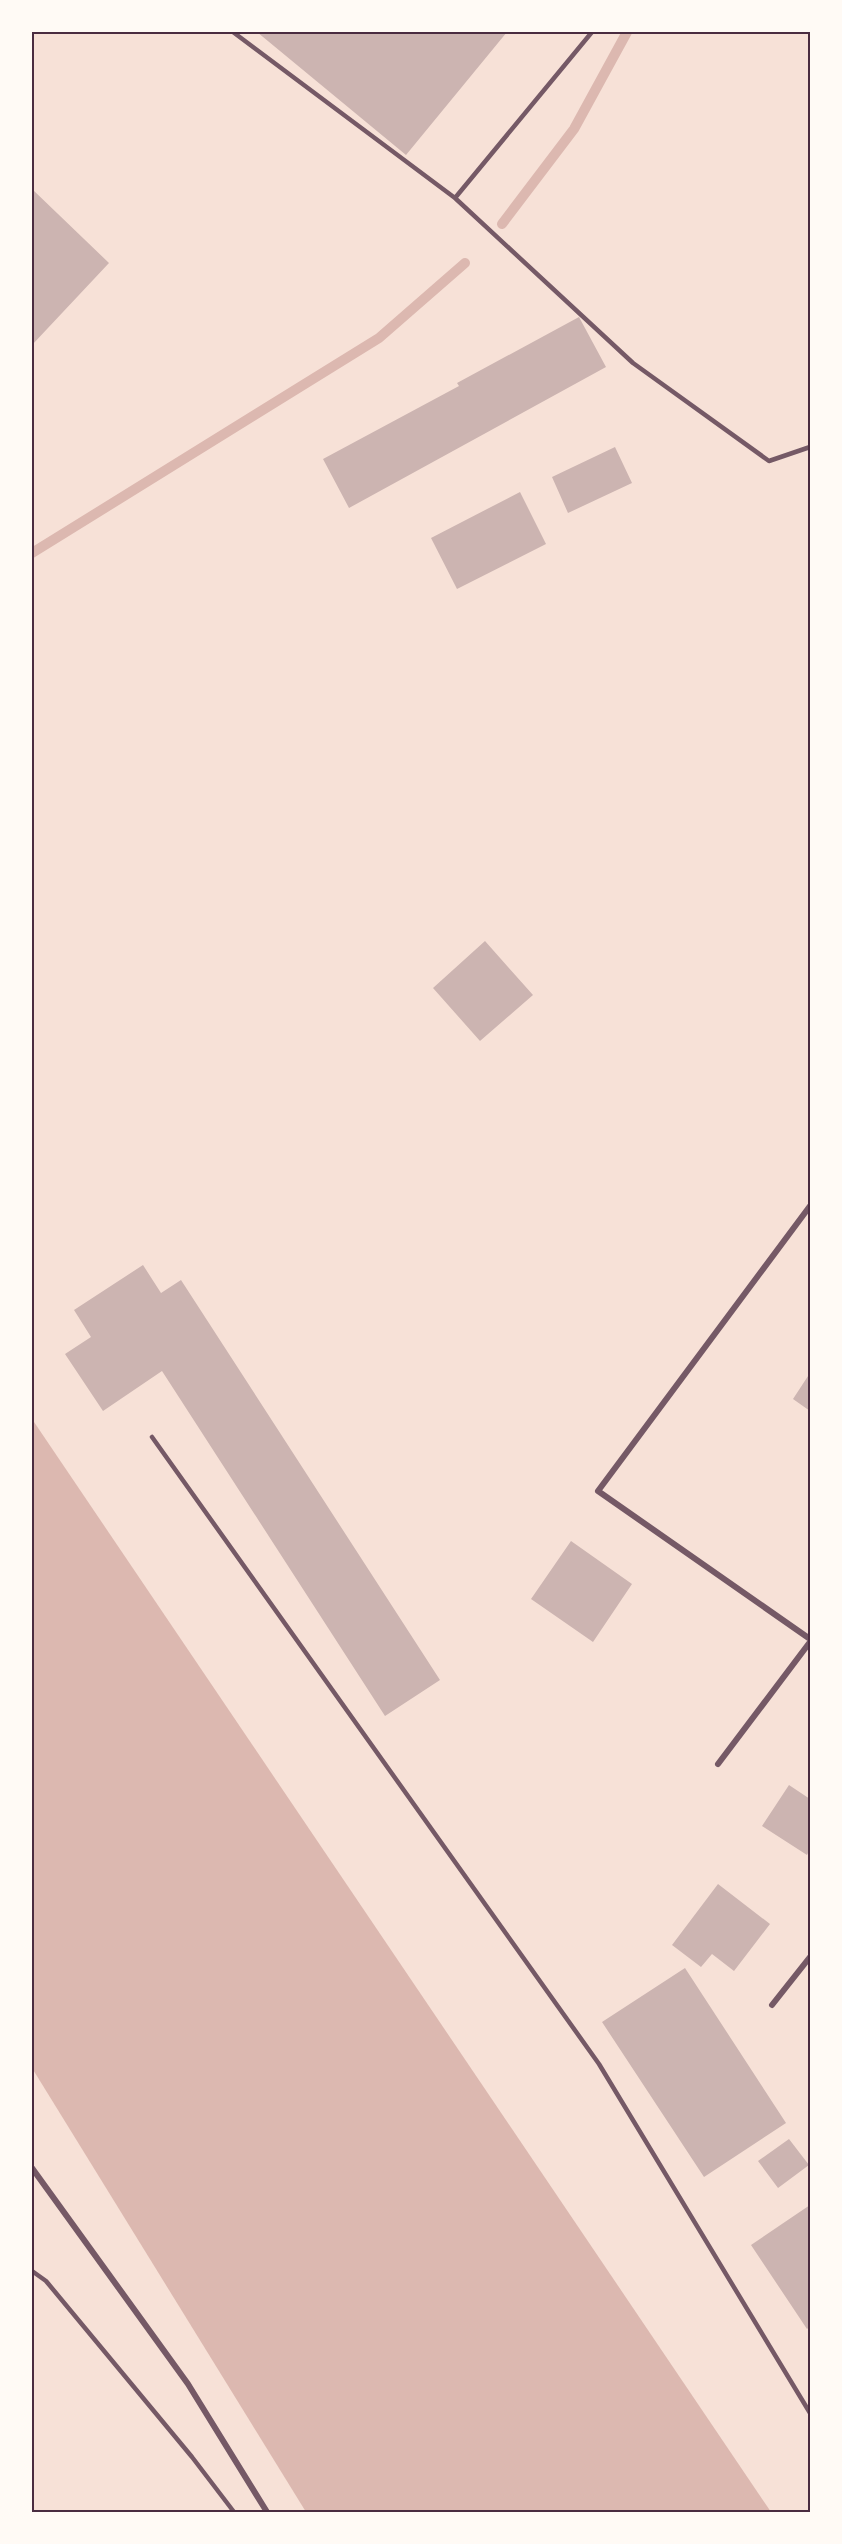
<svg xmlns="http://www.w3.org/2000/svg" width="842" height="2544" font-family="Inter,sans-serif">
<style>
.water{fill:#dcb8b0}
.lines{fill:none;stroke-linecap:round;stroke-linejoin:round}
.stream{stroke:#dcb8b0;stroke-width:10}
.building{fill:#ccb4b1}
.service{stroke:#755966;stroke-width:4.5}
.minor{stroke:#755966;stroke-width:6}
.neatline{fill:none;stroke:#4a2c40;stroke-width:2}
</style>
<rect width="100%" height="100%" fill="#f7e1d7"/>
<path class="water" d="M32,1419L771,2512H306L32,2068Z"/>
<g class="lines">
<path class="stream" d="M502,224L574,129L627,32
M32,553L379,338L465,263"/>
</g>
<path class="building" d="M257,32H507L406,155Z
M32,189L109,263L32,345Z
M579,317L606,367L349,508L323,459L459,386L457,383Z
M615,447L632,483L568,513L552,477Z
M520,492L546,544L457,589L431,538Z
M485,941L533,995L480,1041L433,988Z
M143,1265L161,1293L181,1280L440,1680L385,1716L162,1371L103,1411L65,1354L91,1337L74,1310Z
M810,1373V1411L793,1399Z
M571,1541L632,1584L593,1642L531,1599Z
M789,1785L810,1799V1849L807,1855L762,1826Z
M718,1884L770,1924L734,1971L712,1954L701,1967L672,1945Z
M685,1968L786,2123L704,2177L602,2022Z
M789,2139L809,2165L778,2188L758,2161Z
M810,2205V2326L807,2329L751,2245Z"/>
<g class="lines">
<path class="service" d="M233,32L455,198L592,32
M455,198L633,363L769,461L810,447
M152,1437L599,2064L810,2413
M32,2271L46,2281L192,2457L234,2512"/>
<path class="minor" d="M810,1206L598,1491L810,1639
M718,1764L810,1642
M772,2005L810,1957
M32,2168L188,2384L267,2512"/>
</g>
<rect width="842" height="2544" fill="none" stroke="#fffaf5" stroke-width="66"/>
<rect x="33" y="33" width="776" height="2478" class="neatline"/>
</svg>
